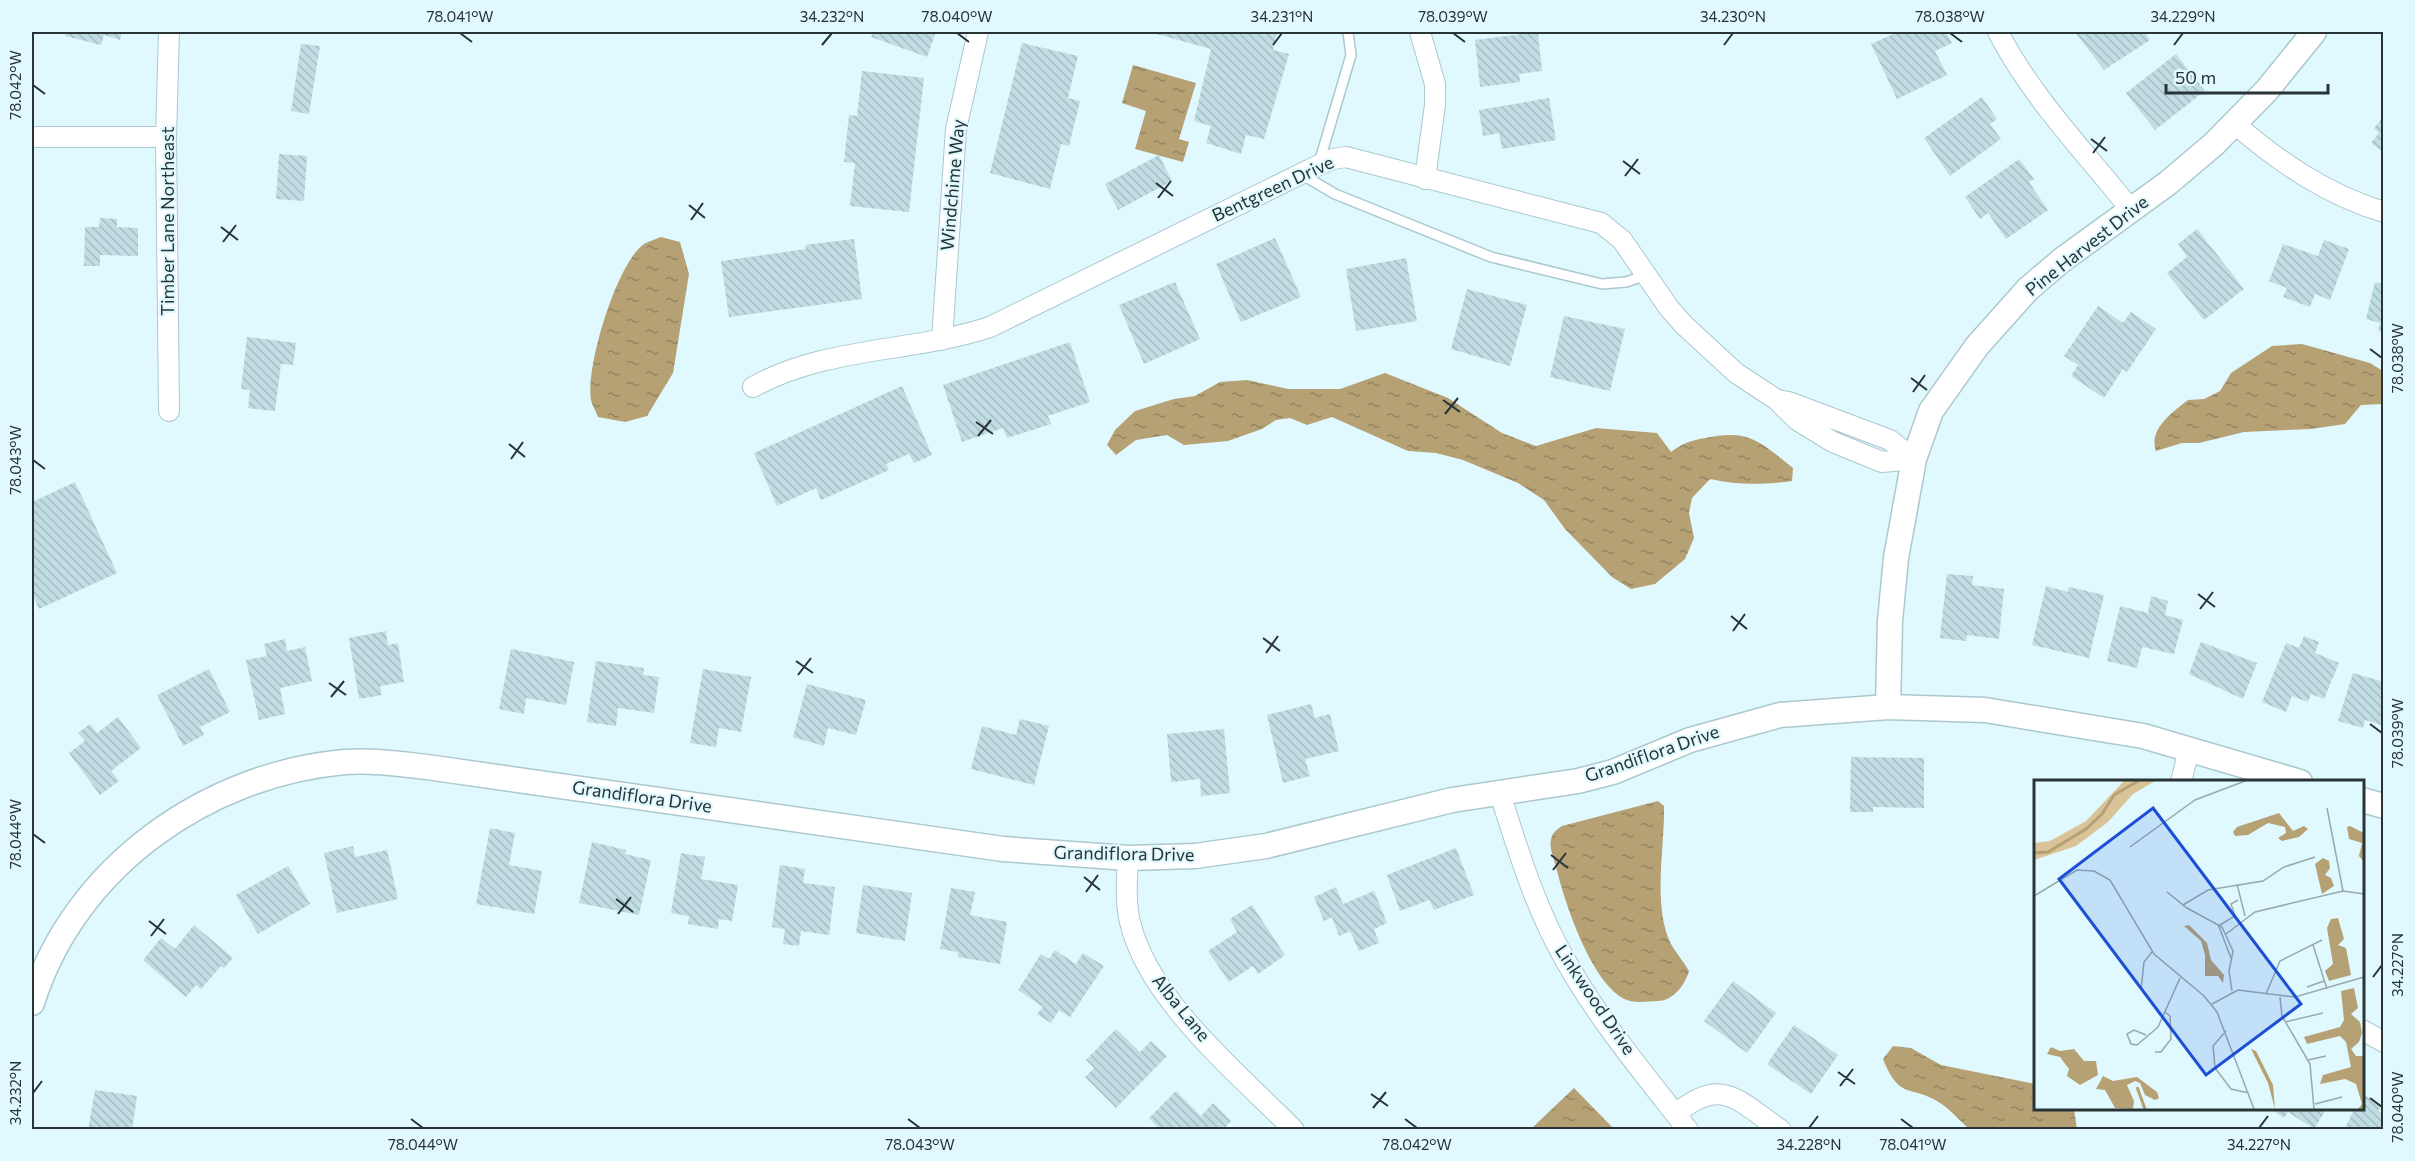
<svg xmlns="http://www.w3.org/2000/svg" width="2415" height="1161" font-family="Commissioner,sans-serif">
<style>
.water{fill:url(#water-ripples)}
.building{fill:url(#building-back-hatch)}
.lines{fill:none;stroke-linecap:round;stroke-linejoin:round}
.service-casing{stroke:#abc8cf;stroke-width:12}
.minor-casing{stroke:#abc8cf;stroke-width:22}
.tertiary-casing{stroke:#abc8cf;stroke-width:27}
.service{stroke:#fff;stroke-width:9}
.minor{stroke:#fff;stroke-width:20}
.tertiary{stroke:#fff;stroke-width:24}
.ticks{fill:none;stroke:#283436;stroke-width:2}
.labels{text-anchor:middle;stroke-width:4.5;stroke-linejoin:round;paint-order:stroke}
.street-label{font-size:18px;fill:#283436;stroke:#e0f9fe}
.inset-river{fill:none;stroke:#b6a175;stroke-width:3}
.inset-road{fill:none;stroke:#96aaae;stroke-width:1.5}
.view{fill:#1d4ed8;fill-opacity:0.15;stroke:#1d4ed8;stroke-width:3}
.inset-edge{fill:none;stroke:#283436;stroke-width:3}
.neatline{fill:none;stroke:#283436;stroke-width:2}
.ticks-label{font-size:15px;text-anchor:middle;fill:#283436}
</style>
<defs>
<pattern id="water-ripples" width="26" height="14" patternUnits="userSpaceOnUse" patternTransform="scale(1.5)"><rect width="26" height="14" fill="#b6a175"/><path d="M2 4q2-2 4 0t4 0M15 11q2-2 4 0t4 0" fill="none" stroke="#948461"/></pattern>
<pattern id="building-back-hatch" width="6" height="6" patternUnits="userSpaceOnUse" patternTransform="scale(1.5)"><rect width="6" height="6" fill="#bfdde3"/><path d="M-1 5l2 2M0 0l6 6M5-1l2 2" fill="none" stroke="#a4bec3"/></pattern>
</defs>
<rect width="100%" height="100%" fill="#e0f9fe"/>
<path class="water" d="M1133,65L1196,83L1179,139L1189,142L1183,162L1135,149L1146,111L1122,103Z
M661,237L680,242L689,274L673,373L647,416L625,422L598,417C596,411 592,405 591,400C585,368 617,262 644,244C649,241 656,239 661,237Z
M2302,344L2370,363L2383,371V404L2361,405L2345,424L2311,429L2244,432L2199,443H2182L2156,451C2148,429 2173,412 2188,400L2204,399L2220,391L2231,373L2272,346Z
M1385,373L1448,398L1502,433L1536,446L1596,428L1657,433L1671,452C1681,444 1692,440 1705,438C1749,429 1759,441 1793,468L1792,481C1762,485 1739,485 1710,479L1692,498L1689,513L1694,538L1685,559L1655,584L1631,589L1612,577L1565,529L1544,500L1518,483L1463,460L1436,453L1408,451L1332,417L1307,425L1290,418L1276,420L1262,429L1228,441L1184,445L1167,435L1136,440L1116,455L1107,445L1115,430L1135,411L1174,399L1195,396L1220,382L1247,380L1288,389H1340Z
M1658,801L1664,806C1665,847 1652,906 1671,944C1676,953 1684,962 1689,971C1685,985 1673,1001 1658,1001C1650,1001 1638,1003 1630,1001C1593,991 1564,900 1556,867C1554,859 1549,848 1551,840C1552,833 1556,830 1562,826Z
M1893,1046L1911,1048L1941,1065L2035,1084L2036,1108L2074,1109L2077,1129H1969C1960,1121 1951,1110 1940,1103C1912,1084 1900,1102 1883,1059Z
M1574,1088L1614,1129H1532L1533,1127Z"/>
<path class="building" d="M66,32H122L120,40L104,35L101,45L65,36Z
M873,32H936L927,57L871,37Z
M1149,32H1277L1273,50L1289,54L1264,139L1246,135L1241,154L1206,143L1211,126L1194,121L1211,49Z
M1538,32L1542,71L1519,74L1520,82L1480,87L1475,40Z
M1898,32H1946L1952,43L1935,51L1947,75L1897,99L1871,44Z
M2075,32H2145L2150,40L2104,70Z
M1022,43L1078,56L1068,98L1080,101L1069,146L1061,144L1050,189L990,173Z
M301,44L320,46L309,114L291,111Z
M2176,54L2205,91L2155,130L2126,93Z
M862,71L924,78L909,212L850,206L855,163L844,162L849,115L857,116Z
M1982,97L1997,119L1990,124L2001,139L1950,176L1924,138Z
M1549,98L1556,140L1502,149L1499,133L1483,136L1479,110Z
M2384,116V153L2371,143L2379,133L2374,128Z
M279,154L307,156L304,201L276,199Z
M1159,155L1172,181L1118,210L1105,184Z
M2019,159L2034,179L2029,182L2048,210L2006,239L1988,213L1980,219L1965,197Z
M100,218L117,219V227L138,228V256L100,255V266H84L85,227H99Z
M2197,229L2244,289L2204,320L2167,273L2187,257L2178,244Z
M1275,238L1301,297L1241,322L1216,264Z
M854,239L862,299L729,317L721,261L806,249L805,245Z
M2324,240L2349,249L2330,300L2315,294L2310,307L2283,297L2287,288L2269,281L2283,244L2318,256Z
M1406,258L1417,321L1356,331L1346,269Z
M1175,282L1200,339L1144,364L1119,305Z
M2375,282L2384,284V333L2378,331L2380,323L2366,319Z
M1467,289L1527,305L1510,366L1451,349Z
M2098,306L2123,323L2131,312L2156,329L2127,372L2123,369L2104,398L2071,376L2078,365L2064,356Z
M1564,316L1625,329L1610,391L1550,377Z
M247,337L296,343L293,365L281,364L275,411L248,408L250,390L241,389Z
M1070,342L1090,402L1048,416L1051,424L1007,438L1003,428L962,442L943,385Z
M902,386L932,455L914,463L909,454L886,464L889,470L821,500L816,488L777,506L754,453Z
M75,482L117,573L39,609L32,592V502Z
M1947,574L1973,576L1972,585L2004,589L1999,639L1967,635L1966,641L1940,638Z
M2046,586L2068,592L2069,587L2104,595L2089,658L2032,645Z
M2151,596L2168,601L2165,615L2183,620L2174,654L2142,647L2137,668L2107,661L2120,606L2148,613Z
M386,631L388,645L398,643L404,682L380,686L382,695L359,699L349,638Z
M2304,636L2319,642L2315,653L2339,663L2324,699L2311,694L2308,702L2292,696L2286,712L2262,702L2286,643L2299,648Z
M285,639L287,651L305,647L312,681L280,688L285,714L259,720L246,660L267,656L264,644Z
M2201,642L2257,663L2243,699L2189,674Z
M511,649L574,662L566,705L526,698L524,714L499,709Z
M596,661L644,668L643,675L659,677L654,713L618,708L616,726L587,722Z
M209,669L230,712L200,727L204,735L183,746L157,695Z
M703,669L751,677L741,732L719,728L716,747L690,743Z
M2353,673L2384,682V726L2365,720L2363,728L2338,721Z
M807,684L866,700L856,735L828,728L824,746L793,737Z
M1311,704L1315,718L1330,714L1339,751L1305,759L1310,776L1283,783L1267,715Z
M118,717L141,748L111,771L119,781L100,795L69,753L85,741L78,733L90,724L97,733Z
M1020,719L1049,726L1034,785L971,769L982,726L1016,735Z
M1224,729L1230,793L1201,796L1200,779L1171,782L1167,734Z
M1851,757L1924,758V808L1873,807V812H1850Z
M490,828L515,833L509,865L542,871L534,914L476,904Z
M592,842L626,850L625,854L651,860L639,915L579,903Z
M353,846L355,857L387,850L398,899L337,913L324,853Z
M1456,848L1474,895L1434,910L1429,900L1400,911L1387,875Z
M681,853L705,857L701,879L738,885L732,921L719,919L718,929L688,924L689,916L671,913Z
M780,865L805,869L803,883L835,887L829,935L801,931L799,946L783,944L785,929L772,927Z
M288,866L310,904L258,934L236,895Z
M863,885L912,893L905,941L856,933Z
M1336,887L1343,904L1374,891L1387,923L1374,929L1379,943L1359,951L1350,931L1339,936L1332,917L1324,921L1314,897Z
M951,888L975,892L970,915L1007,922L1000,964L958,957V952L940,949Z
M1252,905L1285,955L1258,974L1253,966L1229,982L1208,951L1237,932L1230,919Z
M194,925L233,958L224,968L221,966L201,989L196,985L186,997L143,960L161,938L175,949Z
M1055,950L1076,964L1083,953L1104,966L1070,1017L1059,1010L1051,1023L1037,1014L1043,1007L1018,990L1041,954L1049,959Z
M1733,981L1776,1013L1747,1053L1704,1021Z
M1794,1025L1838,1055L1811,1094L1767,1064Z
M1116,1029L1140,1052L1151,1041L1167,1056L1116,1108L1085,1077L1094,1068L1086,1060Z
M95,1090L137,1096L132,1130H88Z
M1176,1091L1201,1116L1213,1103L1231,1121L1223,1130H1157L1159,1128L1149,1118Z
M2362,1094L2382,1105L2378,1111L2384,1114V1130H2344L2355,1108H2362Z
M2269,1108H2327L2314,1129L2288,1112L2284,1118Z"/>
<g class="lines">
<g class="service-casing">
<path id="service" d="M1319,163L1351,55L1348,32
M1301,174L1335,194L1491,257L1602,284L1626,282L1646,275"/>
</g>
<g class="minor-casing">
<path id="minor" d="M169,32L166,137L169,411
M1420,32L1435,84V105L1425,179
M1998,32C2032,98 2085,152 2132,211
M2235,124C2279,162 2327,195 2384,212
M32,137H166
M942,340L956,129L978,32
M753,387C827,346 911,353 990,327L1319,165L1333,159L1346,157L1601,223L1622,240L1669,308L1684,325L1736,373L1777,400L1797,420L1833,442L1882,462L1914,459
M1777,400L1789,402L1890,440L1914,459
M2181,782L2189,749
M1499,791C1517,846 1534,905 1563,956C1597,1018 1644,1074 1688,1130
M1128,858C1127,879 1125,901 1130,922C1148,1000 1239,1074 1294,1130
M2362,1030L2384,1042
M1676,1114C1722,1075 1738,1101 1781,1130"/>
</g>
<g class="tertiary-casing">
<path id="tertiary" d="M1888,707L1890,621L1896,558L1914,459L1931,411L1977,346L2028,289L2062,260L2168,183L2214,144L2267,90L2314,32
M2362,800L2384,806
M32,1003C74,867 207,774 345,762C372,760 400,764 427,767L1003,849L1128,858L1195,856L1266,846L1452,800L1578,781L1613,772L1690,740L1780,715L1888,707L1985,710L2143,736L2300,782"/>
</g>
<use href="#service" class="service"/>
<use href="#minor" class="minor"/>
<use href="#tertiary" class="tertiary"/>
</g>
<path class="ticks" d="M460,33L472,42M957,33L969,42M1453,33L1465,42M1950,33L1962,42M822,45L832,33M1273,45L1282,33M1724,45L1733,33M2174,45L2183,33M33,85L45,94M2091,139L2107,151M2093,153L2105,137M1623,161L1640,174M1625,176L1638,159M1156,183L1173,196M1158,198L1171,181M689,205L705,218M691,220L703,203M221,227L238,240M223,242L236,225M2370,349L2382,358M1911,378L1927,390M1913,392L1925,375M1443,400L1460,412M1445,414L1458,398M976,422L993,434M978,436L991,420M509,444L525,457M511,459L523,442M33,460L45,469M2198,594L2215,607M2200,609L2213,592M1731,616L1747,629M1733,631L1745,614M1263,638L1280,651M1266,653L1278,636M796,661L813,673M798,675L811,658M329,683L346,695M331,697L344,681M2370,724L2382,733M33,834L45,843M1551,855L1568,868M1553,870L1566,853M1084,877L1100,890M1086,892L1098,875M616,899L633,912M618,914L631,897M149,921L166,934M151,936L164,919M2373,977L2382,965M1838,1072L1855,1084M1840,1086L1853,1069M33,1093L42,1081M1371,1094L1388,1106M2370,1098L2382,1107M1373,1108L1386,1092M411,1119L423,1128M908,1119L920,1128M1405,1119L1417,1128M1901,1119L1913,1128M1809,1128L1818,1116M2259,1128L2268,1116"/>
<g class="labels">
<g class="street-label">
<text transform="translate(953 185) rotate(-85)" y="6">Windchime Way</text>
<text transform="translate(1273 189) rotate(-25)" y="6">Bentgreen Drive</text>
<text transform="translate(168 221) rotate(-90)" y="6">Timber Lane Northeast</text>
<text transform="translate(2087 246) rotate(-38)" y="6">Pine Harvest Drive</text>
<text transform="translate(1652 754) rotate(-19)" y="6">Grandiflora Drive</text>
<text transform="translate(642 797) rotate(8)" y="6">Grandiflora Drive</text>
<text transform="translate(1124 854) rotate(1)" y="6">Grandiflora Drive</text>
<text transform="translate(1595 1000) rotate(56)" y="6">Linkwood Drive</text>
<text transform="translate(1181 1008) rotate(51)" y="6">Alba Lane</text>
</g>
</g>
<g transform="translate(2034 780)">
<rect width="330" height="330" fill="#e0f9fe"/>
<path d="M90,1H121L99,14L74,42L42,66L0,80V63L16,61L52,41Z" fill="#d9c49a"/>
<path d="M245,33L259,51L270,46L274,49L265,57L248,61L244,58L252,53L251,47L234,43L214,55L201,56L199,52L203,47ZM316,46L330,53V82L325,76L328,63L315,59L313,47ZM289,78L295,81L296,88L291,95L297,98L300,106L288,114L281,84ZM304,138L310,159L304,165L312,168L317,195L295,201L291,191L299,184L293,148L297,139ZM155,145L173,163L177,180L190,195L189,203L184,196H171V175L167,161L150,146ZM320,208L324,228L317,234L326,242L328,253L325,262L317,269L322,276H330V329H324L328,324L322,304L311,299L286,304L289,295L317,287L312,262L306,256L273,264L270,257L306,247L310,240L307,211ZM17,267L26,271L40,269L50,281H62L64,295L46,305L33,296L35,289L26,277L13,274ZM217,269L222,271L239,305L241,329L234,303ZM69,296L79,301L103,297L123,312L125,318L121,320L111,315L106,303L101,301L93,305L100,321L99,329L81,328L71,310L62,309Z" fill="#b6a175"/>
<path class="inset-river" d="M0,73L14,72L52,49L68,34L80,15L104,1M103,307L111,329"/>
<path class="inset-road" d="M293,28L309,111M96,67L161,20L211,1M203,104L211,136M133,112L153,128L188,147L199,171L195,191L198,211M0,116L43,90L60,91L76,100L120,174L170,216L183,232L220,329M149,125L174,110L229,101L250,87L281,77M184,144L197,178M186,145L201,136L197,124L204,120M192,154L221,132L309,111L330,114M279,165L293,209M273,207L290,201M107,210L110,182L118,172M232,214L246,181L288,160M246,217L248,236L276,284L280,329M178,224L204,210L261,217L330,197M251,242L289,233M192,251L179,266L181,288L197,309L215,313M112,255L100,250L93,254L97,264L103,265L124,247L146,198M121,272H127L137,259L136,236L131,232M274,280L292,276M281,324L308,317"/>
<path class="view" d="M119,28L267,224L172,295L25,99Z"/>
<rect width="330" height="330" class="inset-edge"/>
</g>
<rect width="2415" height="1161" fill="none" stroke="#e0f9fe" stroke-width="66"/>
<path d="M2166 84v9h162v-9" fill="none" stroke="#283436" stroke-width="3"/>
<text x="2175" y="84" font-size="18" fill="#283436" stroke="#e0f9fe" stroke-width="4.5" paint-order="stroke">50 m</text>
<rect x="33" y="33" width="2349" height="1095" class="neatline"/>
<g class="ticks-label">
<text x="460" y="22">78.041°W</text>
<text x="832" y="22">34.232°N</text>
<text x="957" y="22">78.040°W</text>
<text x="1282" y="22">34.231°N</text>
<text x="1453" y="22">78.039°W</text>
<text x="1733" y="22">34.230°N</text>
<text x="1950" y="22">78.038°W</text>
<text x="2183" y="22">34.229°N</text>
<text transform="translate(16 85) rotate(-90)" y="5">78.042°W</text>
<text transform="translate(2398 358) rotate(-90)" y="5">78.038°W</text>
<text transform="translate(16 460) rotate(-90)" y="5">78.043°W</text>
<text transform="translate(2398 733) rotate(-90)" y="5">78.039°W</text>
<text transform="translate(16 834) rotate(-90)" y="5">78.044°W</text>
<text transform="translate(2398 965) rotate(-90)" y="5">34.227°N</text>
<text transform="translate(16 1093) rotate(-90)" y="5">34.232°N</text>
<text transform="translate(2398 1107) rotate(-90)" y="5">78.040°W</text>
<text x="423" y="1150">78.044°W</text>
<text x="920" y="1150">78.043°W</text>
<text x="1417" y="1150">78.042°W</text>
<text x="1809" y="1150">34.228°N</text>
<text x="1913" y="1150">78.041°W</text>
<text x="2259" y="1150">34.227°N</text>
</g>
</svg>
